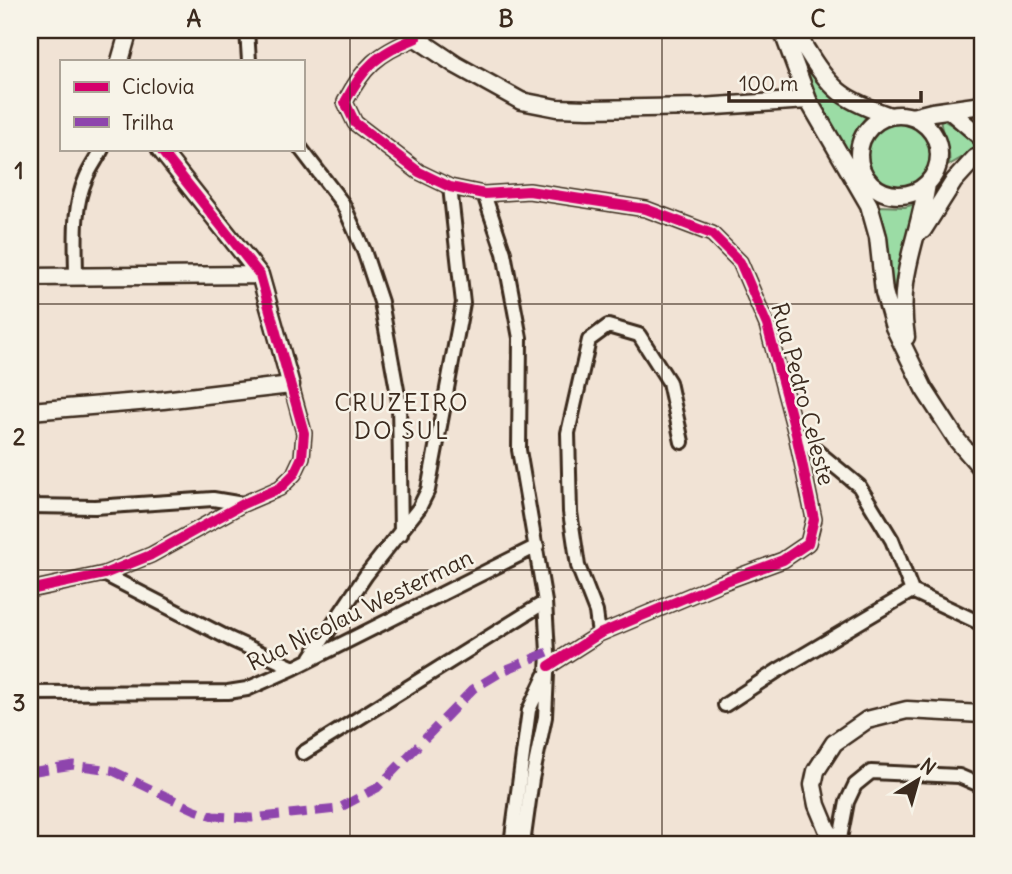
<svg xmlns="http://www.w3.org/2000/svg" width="1012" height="874" font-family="Delius,sans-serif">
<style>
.green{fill:#9bdca5;stroke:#6b8362;stroke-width:2}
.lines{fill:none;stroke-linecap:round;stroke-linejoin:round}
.street-casing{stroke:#3b2a1e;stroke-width:18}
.secondary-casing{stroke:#3b2a1e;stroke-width:21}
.street{stroke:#f7f3e8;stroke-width:12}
.secondary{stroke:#f7f3e8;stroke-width:16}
.quiet{stroke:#8e44ad;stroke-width:9;stroke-dasharray:18 9;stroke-linecap:butt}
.cycleway-casing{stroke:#f7f3e8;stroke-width:15}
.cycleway{stroke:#d6006c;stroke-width:10}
.grid{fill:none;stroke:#3b2a1e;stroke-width:2;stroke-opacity:0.55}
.labels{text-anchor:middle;stroke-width:5;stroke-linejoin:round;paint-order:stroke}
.street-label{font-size:23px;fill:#3b2a1e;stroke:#f7f3e8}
.neighbourhood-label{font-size:24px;letter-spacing:2px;fill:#3b2a1e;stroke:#f7f3e8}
.neatline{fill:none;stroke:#3b2a1e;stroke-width:2.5}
.grid-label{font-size:23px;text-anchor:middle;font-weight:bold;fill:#3b2a1e}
</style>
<rect width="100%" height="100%" fill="#f1e3d5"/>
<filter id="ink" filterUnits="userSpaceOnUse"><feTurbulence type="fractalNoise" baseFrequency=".0143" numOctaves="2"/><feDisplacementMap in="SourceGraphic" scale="14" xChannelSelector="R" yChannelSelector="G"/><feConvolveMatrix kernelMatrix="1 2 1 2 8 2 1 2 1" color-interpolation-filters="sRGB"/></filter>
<g filter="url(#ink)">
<path class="green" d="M793,38L868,114L856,130L851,156L814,93Z
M941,119L960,130L980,147L949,165C952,146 938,129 941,119Z
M868 155a33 33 0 1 1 66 0a33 33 0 1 1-66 0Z
M918,203L897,273L894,297L891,293L887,235L879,206L905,207Z"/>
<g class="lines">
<g class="street-casing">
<path id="street" d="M247,30L249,61
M416,38C377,54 364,66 345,102L355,123L419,172L450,187L484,194L529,191L646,209L712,234L740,262L767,325L796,434L814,519L808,543L783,560L718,584L599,634L549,666
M301,149L343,204L364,251L381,302L399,401L401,534
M484,194L504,253L520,338L519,450L545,602L548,652L545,717L532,779L523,844
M76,278C76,245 72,209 86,178C90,168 97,159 102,149
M796,434L859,486L892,540L912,591
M30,506L95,507L213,499L243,504
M104,574L230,639L294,668
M30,590L104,574L151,555L243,504L280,488L294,474L302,457L304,433L291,385
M912,591L982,624
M599,634L596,612L578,566L570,512L568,433L589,340L608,326L639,335L669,382L682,442
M311,657L366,575L419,508L428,490L463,303L450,187
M30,693L228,692L247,689L294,668L537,546
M725,705L777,671L912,591
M303,753L545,602
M511,844L529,710L545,676
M839,844L847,802L855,785L871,772L959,776L982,786"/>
</g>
<g class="secondary-casing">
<path id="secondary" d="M408,30L416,38L456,65L521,101L557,108L589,109L701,107L808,100
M782,30L808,100L869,205L878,237L884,292L894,327L924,389L957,440L982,469
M797,30C799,39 804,46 809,54C833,93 847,101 890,116
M120,61L128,33L132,30
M949,110L982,138
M859 155a40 40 0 1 1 80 0a40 40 0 1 1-80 0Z
M912,117L932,112L982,105
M923,230L954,181L975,158
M30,277L260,275
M906,337C896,275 918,243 927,184
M30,411L163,400L291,385L260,275L160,149
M837,844L827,829L817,805L813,785L816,771L834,743L867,720L907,710L982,714"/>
</g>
<use href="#street" class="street"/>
<use href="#secondary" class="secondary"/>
<path class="quiet" d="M30,772L73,765L111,770L193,809L213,816L252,818L337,809L377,788L473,689L505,670L548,652"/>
<g class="cycleway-casing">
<path id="cycleway" d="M416,38C377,54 364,66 345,102L355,123L419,172L450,187L484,194L529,191L646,209L712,234L740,262L767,325L796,434L814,519L808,543L783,560L718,584L599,634L549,666
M30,590L104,574L151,555L243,504L280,488L294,474L302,457L304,433L260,275L160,149"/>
</g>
<use href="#cycleway" class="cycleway"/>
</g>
</g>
<path class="grid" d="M350,30V844M662,30V844M30,304H982M30,570H982"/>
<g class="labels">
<g class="street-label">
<text transform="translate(803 394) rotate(75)" y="8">Rua Pedro Celeste</text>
<text transform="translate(360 610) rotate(-26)" y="8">Rua Nicolau Westerman</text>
</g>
<g class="neighbourhood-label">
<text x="402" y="411">CRUZEIRO<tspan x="402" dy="28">DO SUL</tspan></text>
</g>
</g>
<rect width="1012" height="874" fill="none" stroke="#f7f3e8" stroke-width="77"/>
<rect x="60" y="60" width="245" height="91" fill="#f7f3e8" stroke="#aca397" stroke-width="2"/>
<rect x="74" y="82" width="35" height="10" fill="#d6006c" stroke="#aca397" stroke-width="2"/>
<text x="122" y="94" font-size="21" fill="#3b2a1e">Ciclovia</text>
<rect x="74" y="117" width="35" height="10" fill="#8e44ad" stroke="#aca397" stroke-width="2"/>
<text x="122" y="130" font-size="21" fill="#3b2a1e">Trilha</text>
<g transform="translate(918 780) rotate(37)" stroke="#f7f3e8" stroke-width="5" paint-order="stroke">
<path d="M0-5L12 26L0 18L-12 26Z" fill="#3b2a1e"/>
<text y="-10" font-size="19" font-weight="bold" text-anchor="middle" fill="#3b2a1e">N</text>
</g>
<path d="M729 91v10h192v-10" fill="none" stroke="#3b2a1e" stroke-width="3.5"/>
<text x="739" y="91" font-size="21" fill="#3b2a1e" stroke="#f7f3e8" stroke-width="5" paint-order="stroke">100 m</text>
<rect x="38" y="38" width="936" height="798" class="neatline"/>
<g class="grid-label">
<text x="194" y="27">A</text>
<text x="506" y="27">B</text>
<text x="818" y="27">C</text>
<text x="19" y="179">1</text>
<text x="19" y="445">2</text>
<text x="19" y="711">3</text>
</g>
</svg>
